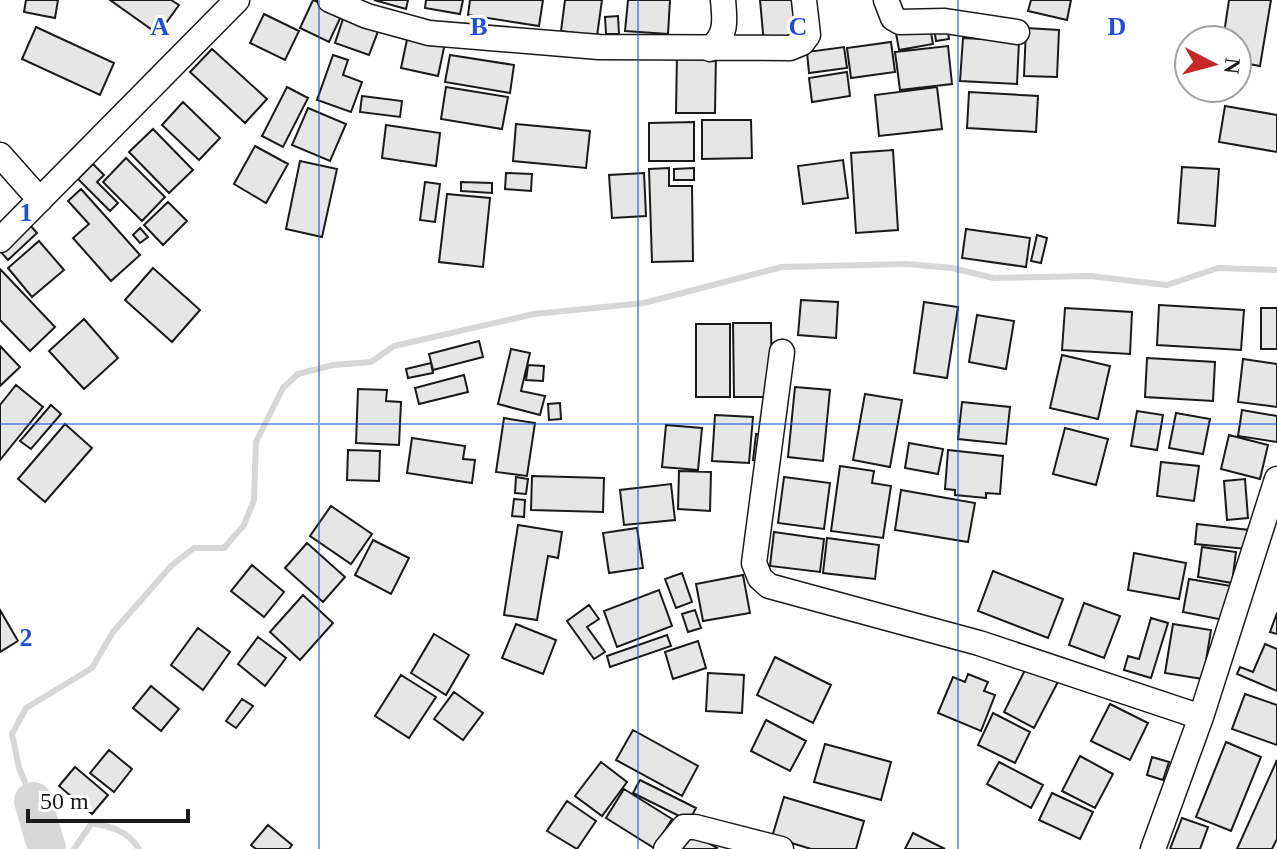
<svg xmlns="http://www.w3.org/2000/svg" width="1277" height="849" font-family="Georgia,serif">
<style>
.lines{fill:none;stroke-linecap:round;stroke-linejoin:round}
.stream{stroke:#d7d7d7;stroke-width:6}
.river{stroke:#d7d7d7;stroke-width:38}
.building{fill:#e6e6e6;stroke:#1a1a1a;stroke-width:2}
.minor-casing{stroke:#1a1a1a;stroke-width:27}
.minor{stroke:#fff;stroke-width:24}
.grid{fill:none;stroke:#1d4ed8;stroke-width:2;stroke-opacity:0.55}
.grid-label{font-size:26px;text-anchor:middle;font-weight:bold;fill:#1d4ed8;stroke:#fff;stroke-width:6;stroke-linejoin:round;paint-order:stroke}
</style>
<rect width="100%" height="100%" fill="#fff"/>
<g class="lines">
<path class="stream" d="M33,801L19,768L12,734L26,708L92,668L113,632L172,565L194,548H224L244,525L254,500L256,442L283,388L298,374L333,365L371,362L394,346L534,314L644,303L782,267L907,264L952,268L994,278L1090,276L1167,285L1218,268L1277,270
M74,849L92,823C112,827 128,831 139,849"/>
<path class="river" d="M33,801L47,849"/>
</g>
<path class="building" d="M26,0H58L55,18L24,12Z
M110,0H171L179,5L158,34Z
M313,0L343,12L329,42L300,28Z
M374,0H408L406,9Z
M426,0H463L460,14L425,8Z
M470,0H543L539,26L468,15Z
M565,0H602L597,36L561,31Z
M628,0H670L668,34L625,31Z
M760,0H796L800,41L764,44Z
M1031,0H1071L1067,20L1028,11Z
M1229,0H1271L1260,66L1237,62V40H1223Z
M345,13L380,26L369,55L335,43Z
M264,14L299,31L285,60L250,43Z
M618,16L619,34H606L605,17Z
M947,26L949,39L936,41L934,28Z
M36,27L114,63L100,95L22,59Z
M930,27L933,44L899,50L896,33Z
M1026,28L1059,30L1057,77L1024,76Z
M408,35L445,43L438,76L401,68Z
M963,38L1019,41L1017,84L960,81Z
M891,42L895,72L851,78L847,48Z
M948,46L952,84L900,90L895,52Z
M844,47L847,68L809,73L807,52Z
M212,49L267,99L245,123L190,72Z
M677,52L716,53L715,113H676Z
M333,55L348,60L343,75L362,82L351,112L317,100Z
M450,55L514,65L510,93L445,82Z
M847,72L850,96L812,102L809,78Z
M287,87L308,98L283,147L262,136Z
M446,87L508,97L502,129L441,119Z
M937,87L942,129L879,136L875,95Z
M969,92L1038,96L1036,132L967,128Z
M362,96L402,101L400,117L360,112Z
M183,102L220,138L199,160L162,125Z
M1225,106L1277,115V152L1219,142Z
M308,108L346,124L330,161L292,145Z
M702,120H751L752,158L702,159Z
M694,122V161H649V123Z
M516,124L590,131L586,168L513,161Z
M386,125L440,133L436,166L382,158Z
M153,129L193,170L169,193L129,152Z
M255,146L288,164L266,203L234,184Z
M893,150L898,230L856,233L851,153Z
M126,158L165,197L142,221L103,182Z
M843,160L848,198L803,204L798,166Z
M300,161L337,169L322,237L286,229Z
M93,164L104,175L97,182L118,203L110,211L78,179Z
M1182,167L1219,169L1215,226L1178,223Z
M669,168V186H692L693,261L652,262L649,169Z
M694,168V180H674V169Z
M506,173L532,174L531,191L505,189Z
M644,173L646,216L612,218L609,175Z
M425,182L440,184L435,222L420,220Z
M461,182L492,183V193L461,191Z
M81,189L140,255L111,281L73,238L89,224L68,201Z
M447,194L490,198L483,267L439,262Z
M168,202L187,221L163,245L144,225Z
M28,223L37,233L8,260L0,251Z
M140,228L148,237L140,243L133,235Z
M966,229L1030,238L1026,267L962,258Z
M1037,235L1047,238L1041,263L1031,261Z
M39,241L64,270L32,297L8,268Z
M153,268L200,310L172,342L125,300Z
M0,269L55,327L30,351L0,320Z
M801,300L838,302L836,338L798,335Z
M924,302L958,307L947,378L914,373Z
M1159,305L1244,310L1241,350L1157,345Z
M1065,308L1132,312L1130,354L1062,350Z
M1261,308H1277V349H1261Z
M977,315L1014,321L1006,369L969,362Z
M84,319L118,358L84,389L49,351Z
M733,323H771L772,397H734Z
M696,324H730V397H696Z
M479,341L483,357L433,370L429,354Z
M0,346L20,367L0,386Z
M511,349L530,353L521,391L545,396L540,415L498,404Z
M1062,355L1110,366L1098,419L1050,408Z
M1147,358L1215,362L1213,401L1145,397Z
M1243,359L1277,364V407L1238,402Z
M431,363L433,373L408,378L406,369Z
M528,365L544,366L543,381L526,380Z
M464,375L468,392L419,404L415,388Z
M16,385L43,407L0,460V405Z
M795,387L830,390L823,461L788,457Z
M358,389L387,390L386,401L401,402L399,445L356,443Z
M865,394L902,400L890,467L853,460Z
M962,402L1010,407L1006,444L958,439Z
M560,403L561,419L549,420L548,404Z
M51,405L61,414L31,449L20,441Z
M1242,410L1277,416V442L1238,436Z
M1137,411L1163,415L1157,450L1131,446Z
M1176,413L1210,419L1203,454L1169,448Z
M715,415L753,417L749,463L712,461Z
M504,418L535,423L527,476L496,472Z
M65,424L92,448L45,502L18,479Z
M666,425L702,428L698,470L662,467Z
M1065,428L1108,439L1096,485L1053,474Z
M756,434L768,435L765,461L753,460Z
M1229,435L1268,445L1260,479L1221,469Z
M412,438L465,446L463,459L475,460L472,483L407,473Z
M909,443L943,449L938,474L905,468Z
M348,450L380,451L379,481L347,480Z
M948,450L1003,456L1000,494L986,493V498L955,495V490L945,489Z
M1161,462L1199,466L1194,501L1157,496Z
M840,466L874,471L872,483L891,486L883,538L831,531Z
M679,471L711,472L710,511L678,509Z
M532,476L604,478L603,512L531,510Z
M516,477L528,479L526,494L515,493Z
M784,477L830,483L824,529L778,523Z
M1245,479L1248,518L1227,520L1224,481Z
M671,484L675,520L624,525L620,490Z
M901,490L975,503L968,542L895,530Z
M514,499L525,500L524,517L512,516Z
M331,506L372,534L351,564L310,536Z
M1197,524L1249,530L1247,549L1195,544Z
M518,525L562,532L558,558L548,556L537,620L504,615Z
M637,528L643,568L609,573L603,533Z
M774,532L824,539L820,572L770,566Z
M827,538L879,545L875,579L823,573Z
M373,540L409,558L391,594L355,575Z
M307,543L345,577L323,602L285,568Z
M1202,547L1236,552L1232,583L1198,577Z
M1134,553L1186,563L1179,599L1128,590Z
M252,565L284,592L264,617L231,591Z
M993,571L1063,599L1048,638L978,611Z
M682,573L692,602L676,608L665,579Z
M743,575L750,613L703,621L696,584Z
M1189,579L1231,586L1224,620L1183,612Z
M659,590L672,626L617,647L604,611Z
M303,595L333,623L300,660L270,632Z
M1084,603L1120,616L1104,658L1069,645Z
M589,605L599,619L587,627L605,652L594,659L567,621Z
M0,610L18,641L0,652Z
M695,610L701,628L688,632L682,614Z
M1277,613V634L1270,632Z
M1151,618L1168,623L1151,678L1124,670L1128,656L1139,659Z
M516,624L556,640L543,674L502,658Z
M1173,624L1211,630L1203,679L1165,673Z
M198,628L230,652L203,690L171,665Z
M434,634L469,655L446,695L411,673Z
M667,635L671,646L610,667L607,656Z
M258,637L286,658L265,686L238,664Z
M698,641L706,668L673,679L665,652Z
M1265,644L1277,649V691L1237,674L1240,667L1253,672Z
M775,657L831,685L813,723L757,695Z
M1029,662L1060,678L1034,728L1004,712Z
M708,673L744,675L742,713L706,711Z
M968,674L988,682L984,691L995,695L981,731L938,713L953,677L965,682Z
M401,675L436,697L409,738L375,716Z
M151,686L179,709L161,731L133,708Z
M454,692L483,713L463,740L434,719Z
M1245,694L1277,705V745L1232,729Z
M242,699L253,706L236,728L226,721Z
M1110,704L1148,723L1130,760L1091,741Z
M993,713L1030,732L1015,763L978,745Z
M766,720L806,741L790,771L751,751Z
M633,730L698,766L682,796L616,760Z
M1226,742L1261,757L1231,831L1196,817Z
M825,744L891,762L881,800L814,782Z
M109,750L132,769L114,792L90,773Z
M1080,756L1113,774L1095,808L1062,791Z
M1152,757L1169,762L1163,780L1147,775Z
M1277,760V839L1272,849H1237Z
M601,762L627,782L602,816L575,796Z
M999,762L1043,785L1031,808L987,784Z
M75,767L108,795L92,814L59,786Z
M640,780L696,808L689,821L633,793Z
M624,789L672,819L654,848L606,818Z
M1052,793L1093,812L1080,839L1039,820Z
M784,797L864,821L856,849H811L772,837Z
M567,801L596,821L577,849L547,831Z
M1182,818L1208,827L1200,849H1170Z
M268,825L292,845L289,849H256L251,845Z
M686,830L717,848L716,849H675Z
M913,833L945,849H905Z"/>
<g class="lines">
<g class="minor-casing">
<path id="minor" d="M330,0L367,16L429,33L599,47L790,48L802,43L808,35L804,0
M886,0L893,18L900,22L945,21L1017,32
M710,49C727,35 725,21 723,0
M0,155L40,200
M0,240L237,0
M782,352L754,563L760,578L769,586L979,643L1201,717
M666,849L684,827H695L781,849
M1153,849L1201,717L1277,479"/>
</g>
<use href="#minor" class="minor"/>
</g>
<path class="grid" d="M319,0V849M638,0V849M958,0V849M0,424H1277"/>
<g class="grid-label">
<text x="160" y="35">A</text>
<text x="479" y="35">B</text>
<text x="798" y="35">C</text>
<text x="1117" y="35">D</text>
<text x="26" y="221">1</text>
<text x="26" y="646">2</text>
</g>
<g transform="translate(1213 64) rotate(96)"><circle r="38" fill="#ffffff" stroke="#a3a3a3" stroke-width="2"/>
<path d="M0-6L14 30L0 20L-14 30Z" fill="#c62828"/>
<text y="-12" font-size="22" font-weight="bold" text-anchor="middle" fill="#1a1a1a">N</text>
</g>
<path d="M28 809v12h160v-12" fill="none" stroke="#1a1a1a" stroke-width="4"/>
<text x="40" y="809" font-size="24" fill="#1a1a1a" stroke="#ffffff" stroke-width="6" paint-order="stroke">50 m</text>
</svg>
